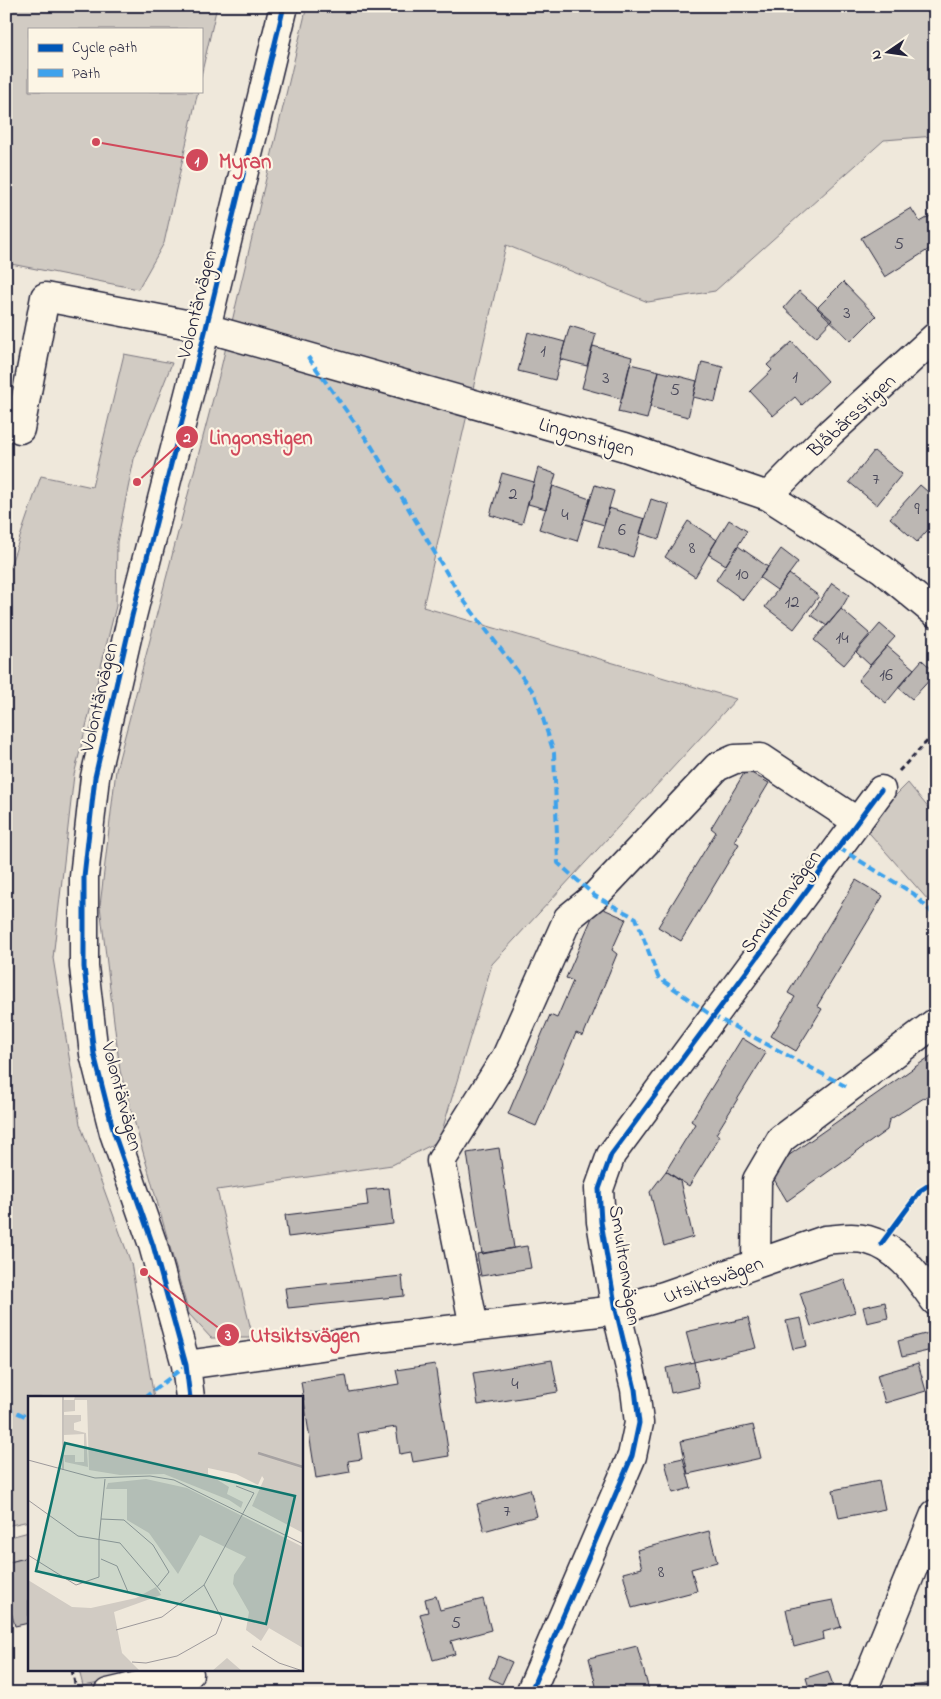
<svg xmlns="http://www.w3.org/2000/svg" width="941" height="1699" font-family="'Indie Flower',sans-serif">
<style>
.green{fill:#d1cbc3;stroke:#7a767f}
.building{fill:#bcb7b3;stroke:#22223b}
.lines{fill:none;stroke-linecap:round;stroke-linejoin:round}
.minor-casing{stroke:#22223b;stroke-width:31}
.path{stroke:#22223b;stroke-width:3;stroke-dasharray:5 4;stroke-linecap:butt}
.minor{stroke:#fcf5e5;stroke-width:28}
.quiet{stroke:#3ea2ec;stroke-width:4;stroke-dasharray:8 4;stroke-linecap:butt}
.cycleway-casing{stroke:#fcf5e5;stroke-width:8}
.cycleway{stroke:#0057b8;stroke-width:5}
.labels{text-anchor:middle;stroke-width:4.5;stroke-linejoin:round;paint-order:stroke}
.number-label{font-size:18px;fill:#484759}
.street-label{font-size:20px;fill:#22223b;stroke:#fcf5e5}
.inset-river{fill:none;stroke:#a6a2a2;stroke-width:2.5}
.inset-road{fill:none;stroke:#9d999b;stroke-width:1}
.view{fill:#0f766e;fill-opacity:0.15;stroke:#0f766e;stroke-width:2.5}
.inset-edge{fill:none;stroke:#22223b;stroke-width:2.5}
.leader{fill:none;stroke:#d1495b;stroke-width:2}
.callout-dot{fill:#d1495b;stroke:#fcf5e5;stroke-width:2}
.mark-label{font-size:15px;text-anchor:middle;font-weight:bold;fill:#fff}
.callout-label{font-size:21px;text-anchor:middle;font-weight:bold;fill:#d1495b;stroke:#fcf5e5;stroke-width:4.5;stroke-linejoin:round;paint-order:stroke}
</style>
<rect width="100%" height="100%" fill="#efe8db"/>
<filter id="ink" filterUnits="userSpaceOnUse"><feTurbulence type="fractalNoise" baseFrequency=".02" numOctaves="2"/><feDisplacementMap in="SourceGraphic" scale="10" xChannelSelector="R" yChannelSelector="G"/><feConvolveMatrix kernelMatrix="1 2 1 2 8 2 1 2 1" color-interpolation-filters="sRGB"/></filter>
<g filter="url(#ink)">
<path class="green" d="M6,6H217L201,76V29H29V91H198L164,243L138,289L6,263Z
M307,6H935V136L884,140L715,291L648,302L506,245L423,607L736,699L492,964L439,1141L392,1165L217,1190L253,1338H211L189,1314L120,1071L100,906L116,770L220,372Z
M124,354L172,363L134,459L117,542L116,606L74,775L53,958L80,1124L131,1263L154,1398H29V1521L6,1526V578L41,476L92,487Z
M908,783L935,816V908L864,827Z
M29,1532V1557L6,1563V1538Z
M79,1670H129L105,1682L83,1686Z"/>
<path class="building" d="M911,208L920,222L934,214L935,216V254L931,248L885,277L861,238Z
M843,282L876,316L851,341L817,308Z
M799,291L832,320L816,337L784,308Z
M570,326L596,334L587,366L560,359Z
M528,332L565,342L555,380L518,371Z
M792,342L828,381L802,405L795,397L773,416L750,391L772,370L767,365Z
M593,346L632,357L622,399L582,388Z
M702,362L723,367L715,402L693,397Z
M630,364L659,371L647,419L618,412Z
M659,371L697,381L688,417L650,407Z
M874,451L902,474L877,505L849,482Z
M538,468L556,474L546,509L528,504Z
M502,473L534,482L522,524L490,515Z
M595,485L614,491L604,525L584,519Z
M920,485L935,498V522L917,542L890,518Z
M553,486L590,499L577,541L539,529Z
M651,499L669,505L659,539L640,533Z
M609,508L645,519L633,557L598,547Z
M729,520L747,531L726,565L708,554Z
M688,521L717,540L695,577L665,557Z
M738,546L768,567L743,600L716,580Z
M781,549L798,562L777,590L760,578Z
M789,574L819,596L794,629L765,607Z
M832,583L849,595L841,609L827,626L811,615Z
M841,609L870,634L844,665L814,640Z
M880,624L895,637L870,665L856,652Z
M887,646L914,669L886,703L858,680Z
M922,660L935,672V674L912,699L898,687Z
M746,770L769,783L734,841L739,844L681,941L658,927L716,832L711,828Z
M856,880L883,896L817,1006L822,1009L796,1051L771,1036L795,997L788,993Z
M597,906L626,919L612,950L617,954L583,1036L576,1033L536,1126L508,1114L550,1015L557,1018L573,981L566,978Z
M742,1038L766,1053L716,1134L720,1136L689,1186L666,1171L695,1124L691,1121Z
M935,1053V1091L889,1120L887,1130L787,1201L772,1176L781,1169L778,1163Z
M499,1148L514,1248L482,1254L467,1153Z
M666,1171L680,1181L693,1237L664,1246L650,1192Z
M389,1188L393,1224L288,1237L285,1215L368,1205L366,1190Z
M527,1246L531,1268L481,1276L477,1254Z
M402,1276L404,1296L288,1308L285,1288Z
M844,1279L855,1312L811,1326L800,1293Z
M885,1302L888,1318L867,1323L863,1307Z
M748,1318L756,1348L694,1362L686,1332Z
M801,1318L807,1346L793,1349L786,1321Z
M929,1333L932,1350L902,1357L898,1341Z
M552,1360L558,1392L478,1405L473,1373Z
M694,1362L699,1387L671,1393L666,1368Z
M918,1363L926,1391L885,1403L877,1375Z
M435,1364L449,1456L413,1462L411,1452L400,1454L396,1427L358,1433L362,1459L348,1461L350,1472L316,1478L301,1382L346,1375L349,1392L399,1384L396,1370Z
M753,1425L761,1458L688,1474L681,1441Z
M683,1458L691,1488L673,1493L665,1462Z
M879,1481L885,1509L839,1518L833,1490Z
M530,1489L537,1516L484,1531L477,1504Z
M709,1531L717,1562L691,1569L697,1591L632,1608L623,1573L642,1568L637,1550Z
M29,1557V1623L15,1626L6,1594V1563Z
M436,1596L440,1610L483,1599L491,1630L451,1641L455,1654L433,1660L420,1614L428,1612L425,1599Z
M833,1600L841,1627L823,1632L824,1639L794,1647L786,1609Z
M637,1646L649,1690L637,1693H617L615,1686L597,1690L589,1658Z
M498,1656L512,1662L502,1684L489,1678Z
M828,1671L833,1685L810,1691L806,1678Z
M935,1683V1693H911L910,1686Z"/>
<g class="lines">
<g class="minor-casing">
<path id="minor" d="M20,429L45,297L206,328L625,447L768,496L882,569L935,613
M768,496L831,432L935,337
M756,1263L757,1180L781,1139L935,1023
M474,1327L441,1161L506,1057L568,918L595,896L717,767L735,759L761,758L858,822
M186,1365L378,1338L616,1310L664,1296L825,1240C839,1239 854,1236 868,1240C899,1248 917,1276 935,1301
M190,1398L186,1365L153,1245L114,1133L94,1054L84,967V877L95,777L132,616L206,328L284,6
M108,1693L189,1674
M530,1693L632,1456L639,1423L635,1389L616,1310L601,1222L599,1189L611,1155L881,790
M862,1693L935,1514"/>
</g>
<path class="path" d="M899,771L935,733
M72,1670L77,1693"/>
<use href="#minor" class="minor"/>
<path class="quiet" d="M308,357L372,447L461,597L535,694L554,753L558,863L595,896L636,918L658,977L708,1013L849,1088
M839,848L914,894L935,916
M144,1398L186,1365
M6,1413L14,1411L29,1418"/>
<g class="cycleway-casing">
<path id="cycleway" d="M881,1244L921,1190L935,1181
M190,1398L186,1365L153,1245L114,1133L94,1054L84,967V877L95,777L132,616L206,328L284,6
M530,1693L632,1456L639,1423L635,1389L616,1310L601,1222L599,1189L611,1155L881,790"/>
</g>
<use href="#cycleway" class="cycleway"/>
</g>
</g>
<g class="labels">
<g class="number-label">
<text x="899" y="249">5</text>
<text x="847" y="318">3</text>
<text x="543" y="356">1</text>
<text x="795" y="382">1</text>
<text x="606" y="383">3</text>
<text x="675" y="395">5</text>
<text x="876" y="484">7</text>
<text x="513" y="499">2</text>
<text x="917" y="514">9</text>
<text x="565" y="520">4</text>
<text x="622" y="535">6</text>
<text x="692" y="553">8</text>
<text x="742" y="579">10</text>
<text x="792" y="607">12</text>
<text x="842" y="643">14</text>
<text x="886" y="680">16</text>
<text x="515" y="1389">4</text>
<text x="507" y="1516">7</text>
<text x="661" y="1577">8</text>
<text x="456" y="1628">5</text>
</g>
<g class="street-label">
<text transform="translate(196 304) rotate(-76)" y="7">Volontärvägen</text>
<text transform="translate(851 415) rotate(-43)" y="7">Blåbärsstigen</text>
<text transform="translate(587 436) rotate(16)" y="7">Lingonstigen</text>
<text transform="translate(98 697) rotate(-77)" y="7">Volontärvägen</text>
<text transform="translate(780 901) rotate(-54)" y="7">Smultronvägen</text>
<text transform="translate(123 1096) rotate(75)" y="7">Volontärvägen</text>
<text transform="translate(626 1265) rotate(81)" y="7">Smultronvägen</text>
<text transform="translate(713 1279) rotate(-20)" y="7">Utsiktsvägen</text>
</g>
</g>
<g transform="translate(28 1396)">
<rect width="275" height="275" fill="#efe8db"/>
<path d="M47,0H275V137L224,110L236,83L234,80L230,89L208,78L180,72V78L201,91L199,98L215,106L213,112L201,104L136,78L92,79L61,74L59,4H47V15L36,16V4H46ZM36,19H53V25L46,27V34L58,37L60,71L37,66L36,59H47V66H56V38L36,39ZM118,83L159,92L275,151V252L241,232L233,245L218,234L221,216L205,188L206,179L218,161L172,139L150,178L121,137L99,124V93H78L80,87ZM0,184L44,211L63,212L108,202L128,191L133,199L86,216L94,257L112,275H0ZM199,262L214,275H184Z" fill="#d1cbc3"/>
<path class="inset-river" d="M230,57L275,71"/>
<path class="inset-road" d="M0,64L67,82L122,80L146,84L275,148M35,74V0M0,104L50,140L92,147L133,195M73,123L96,124L125,149L141,176L129,191M0,159L48,189L71,181V143L77,83M73,163L89,170L100,196M88,234L134,221L176,189L226,97L208,90M224,250L251,267L275,275M104,266L118,267L149,260L188,238L194,223L176,189"/>
<path class="view" d="M37,47L267,100L238,228L8,175Z"/>
<rect width="275" height="275" class="inset-edge"/>
</g>
<path class="leader" d="M96 142L197 160M137 482L187 437M144 1272L228 1335"/>
<g class="callout-dot">
<circle cx="96" cy="142" r="5"/>
<circle cx="137" cy="482" r="5"/>
<circle cx="144" cy="1272" r="5"/>
<circle cx="197" cy="160" r="12"/>
<circle cx="187" cy="437" r="12"/>
<circle cx="228" cy="1335" r="12"/>
</g>
<g class="mark-label">
<text x="197" y="166">1</text>
<text x="187" y="442">2</text>
<text x="228" y="1340">3</text>
</g>
<g class="callout-label">
<text x="245" y="168">Myran</text>
<text x="261" y="444">Lingonstigen</text>
<text x="305" y="1342">Utsiktsvägen</text>
</g>
<rect width="941" height="1699" fill="none" stroke="#fcf5e5" stroke-width="25"/>
<rect x="12" y="12" width="916" height="1674" fill="none" stroke="#22223b" stroke-width="2" filter="url(#ink)"/>
<rect x="28" y="28" width="175" height="65" fill="#fcf5e5" stroke="#a5a1a1"/>
<rect x="38" y="44" width="25" height="8" fill="#0057b8" stroke="#a5a1a1"/>
<text x="72" y="52" font-size="15" fill="#22223b">Cycle path</text>
<rect x="38" y="69" width="25" height="8" fill="#3ea2ec" stroke="#a5a1a1"/>
<text x="72" y="78" font-size="15" fill="#22223b">Path</text>
<g transform="translate(888 52) rotate(257)" stroke="#fcf5e5" stroke-width="4" paint-order="stroke">
<path d="M0-4L9 19L0 12L-9 19Z" fill="#22223b"/>
<text y="-8" font-size="14" font-weight="bold" text-anchor="middle" fill="#22223b">N</text>
</g>
</svg>
